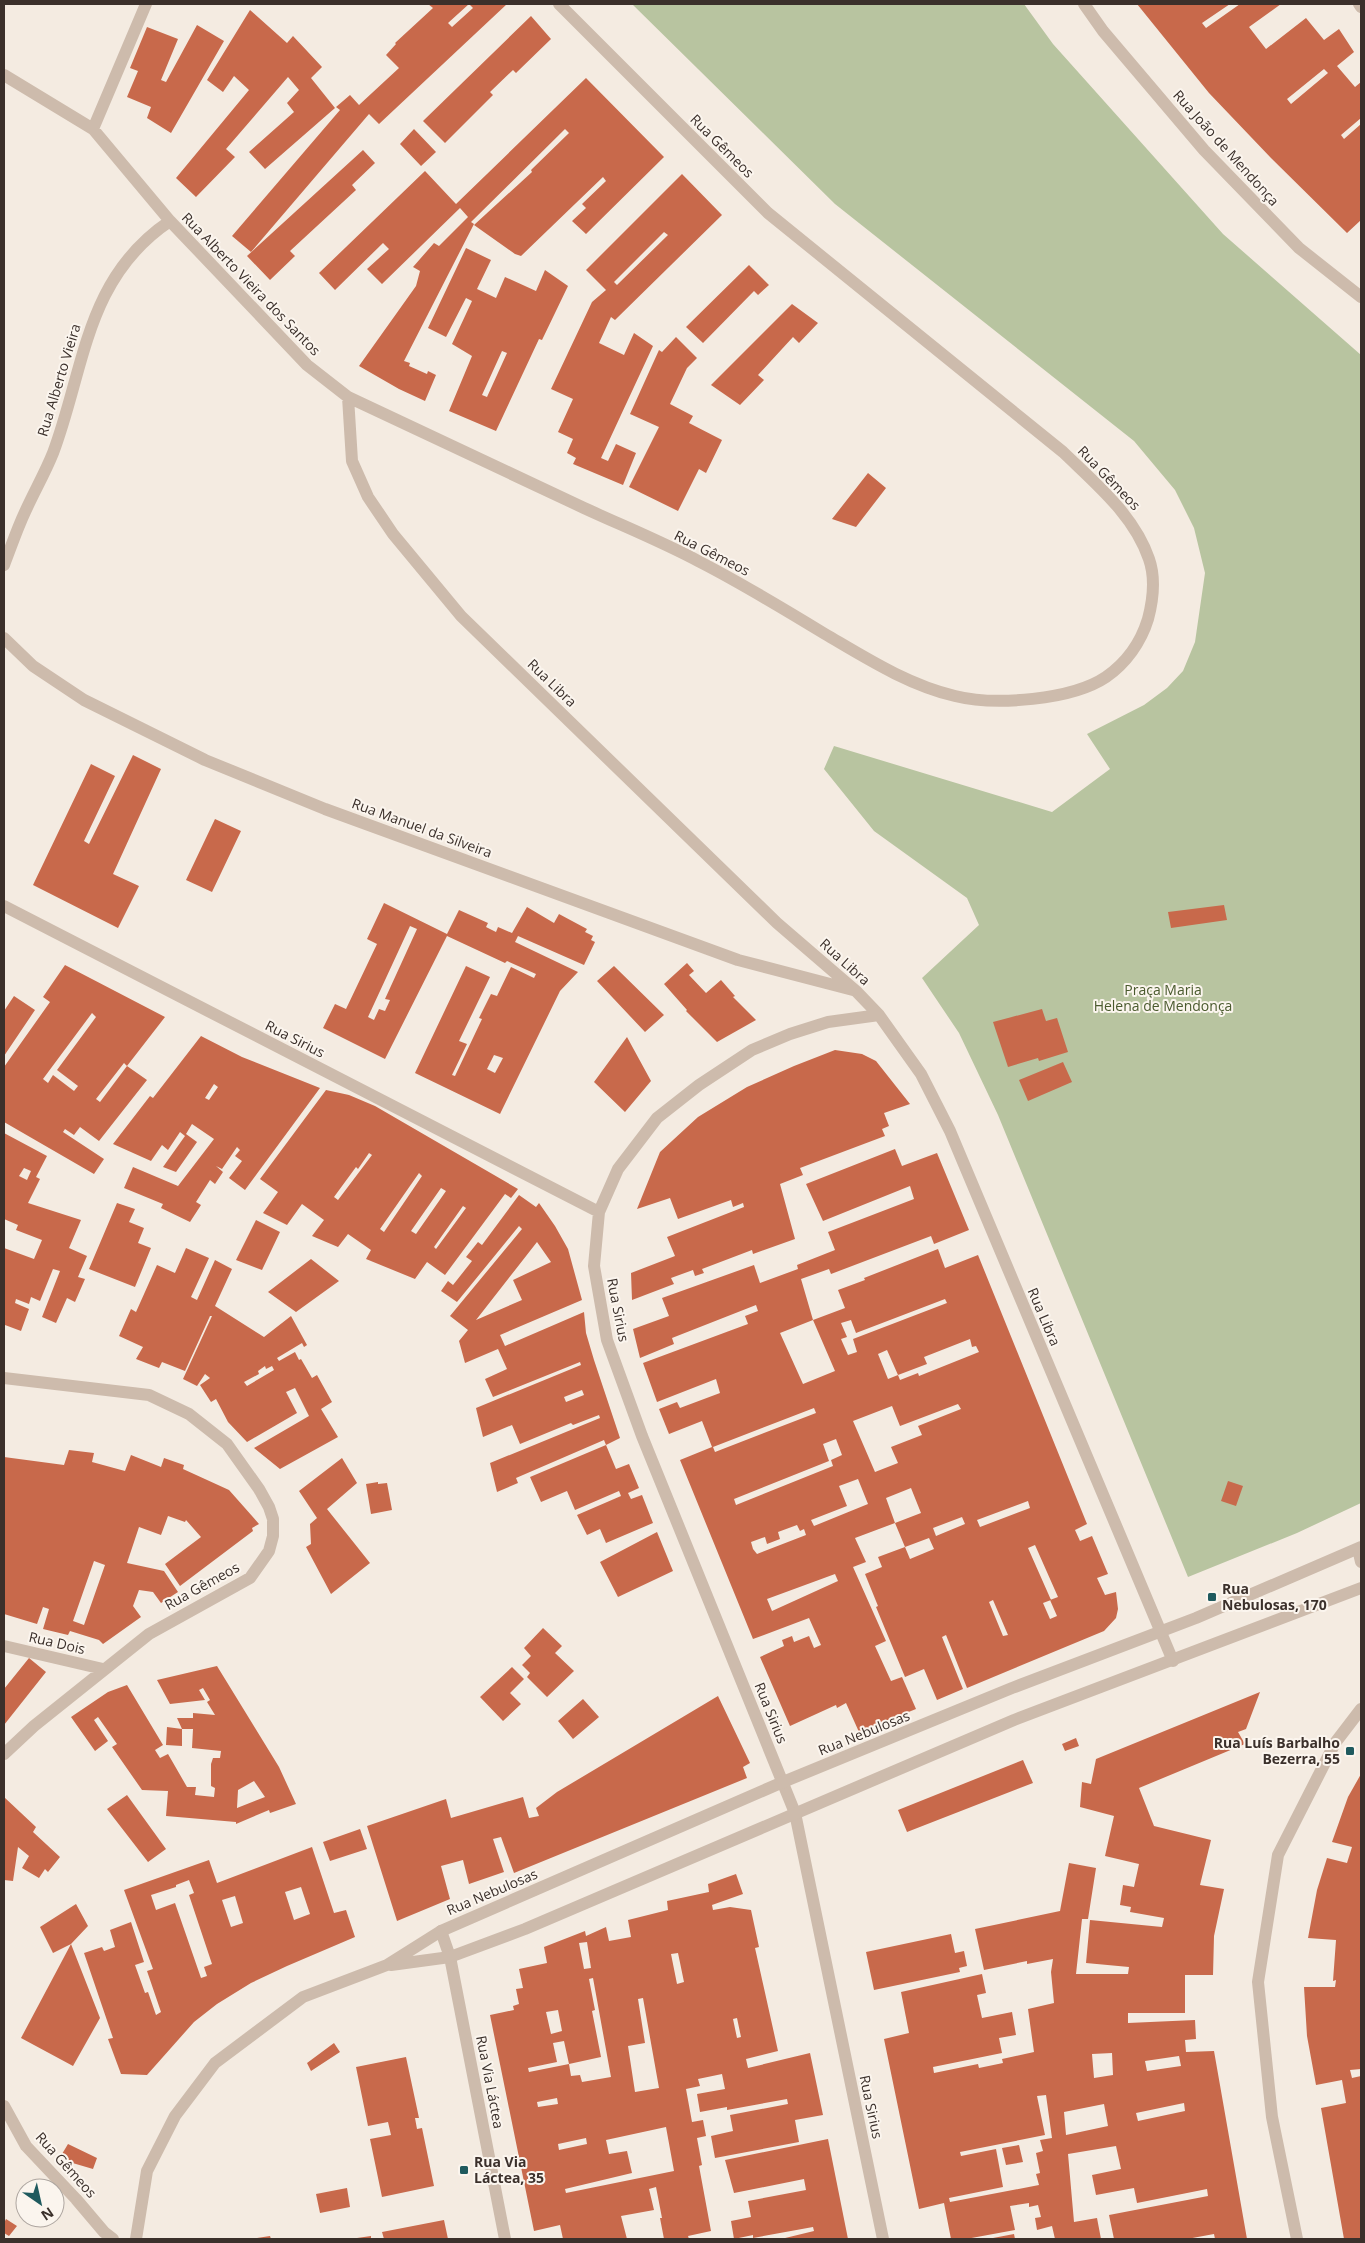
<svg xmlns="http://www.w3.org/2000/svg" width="1365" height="2243" font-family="'Open Sans',sans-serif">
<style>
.green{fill:#b8c4a0}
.building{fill:#c8694b;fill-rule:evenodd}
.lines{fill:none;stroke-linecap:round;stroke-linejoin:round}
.minor{stroke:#cdbbac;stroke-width:12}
.tertiary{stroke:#cdbbac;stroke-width:12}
.poi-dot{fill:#1f5a5e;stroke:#fbf5ee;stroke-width:2}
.labels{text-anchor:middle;stroke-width:4;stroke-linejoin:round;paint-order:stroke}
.street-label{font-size:14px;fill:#3b302b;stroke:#fbf5ee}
.park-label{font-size:14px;fill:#4a5a2e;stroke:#fbf5ee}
.poi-label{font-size:14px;font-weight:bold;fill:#3b302b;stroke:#fbf5ee;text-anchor:start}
</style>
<rect width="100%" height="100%" fill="#f4ebe1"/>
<path class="green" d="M632,4H1024L1053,44L1223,234L1361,355V1503L1297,1533L1188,1577L998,1115L959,1033L922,978L979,925L967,898L874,831L824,769L834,746L1052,812L1110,769L1087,734L1144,705L1167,688L1183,671L1195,642L1205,573L1194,528L1175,490L1134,441L835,204Z"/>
<path class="building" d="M428,4H507L379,124L369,114L251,252L232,236L340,110L336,107L350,95L359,105L399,68L386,55L396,44L395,43L433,8ZM469,4L473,8L452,27L448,23Z
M1137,4H1230L1202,23L1206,28L1240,4H1281L1249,27L1266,49L1306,18L1324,40L1339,29L1354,52L1337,66L1355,87L1361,82V118L1341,135L1344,139L1361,124V220L1347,233L1271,158L1209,93ZM1324,69L1328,73L1291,104L1287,99Z
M250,10L287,43L293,36L322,67L311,78L335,108L265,169L249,152L294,112L287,103L299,90L288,77L226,149L235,157L196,197L176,178L249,90L234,76L223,92L207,80Z
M531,16L551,39L516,73L513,70L490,92L493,95L445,143L423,121Z
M197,25L224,41L171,133L147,118L151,107L127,97L138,71L130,68L147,27L178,39L161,80L166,82Z
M586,78L664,157L586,234L572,221L586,208L582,204L606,181L603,177L521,256L515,254L474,225L532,172L531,170L569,133L565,129L471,222L474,224L404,361L410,363L409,366L427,374L428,371L436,375L425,401L399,389L359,366L416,286L420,271L413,267L434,243L439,246L468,217L460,208L382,284L367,269L389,249L383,243L335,290L319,273L425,171L456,204Z
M414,129L436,152L421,166L400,144Z
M363,150L375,163L352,185L356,190L290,251L295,256L270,280L247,256Z
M682,174L722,215L615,320L611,317L599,343L624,355L634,333L653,346L601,458L608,461L616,444L636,453L623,485L573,464L576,458L567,453L573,439L558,432L573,399L551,389L592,302L606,290L586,270ZM664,232L668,235L617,285L614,282Z
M466,248L491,260L477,289L496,298L505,277L536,291L545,270L568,286L542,340L539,339L496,431L449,411L472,356L452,344L472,301L466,298L446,337L428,328ZM502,351L507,353L487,397L482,395Z
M749,265L769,285L758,295L754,291L703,343L686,327Z
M792,304L818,323L799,343L793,337L758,375L764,380L740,405L711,385Z
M676,337L697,358L687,368L670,404L693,416L689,423L722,440L706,473L699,469L678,511L629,487L659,427L630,414L659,350L662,352Z
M868,473L886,488L856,527L832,519Z
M133,755L161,769L113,874L139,886L118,928L33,885L91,764L115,776L84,841L89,844Z
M215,819L241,831L212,892L186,880Z
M384,903L447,934L459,910L488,923L486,927L496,932L498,927L512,933L527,907L554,923L559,914L587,929L585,932L593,936L591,940L595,942L584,965L518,936L515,942L578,972L560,991L500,1114L415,1073L466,966L490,977L459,1041L467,1044L452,1075L455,1076L482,1019L479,1018L491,994L497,996L511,967L534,978L536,974L507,961L505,963L447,936L385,1059L323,1028L335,1004L346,1009L377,944L367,939ZM410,926L417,929L385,999L390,1000L385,1011L379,1009L374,1020L368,1017ZM494,1055L503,1058L495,1073L487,1069Z
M1224,905L1227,920L1171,928L1168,912Z
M687,963L694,971L689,975L706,993L721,980L735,996L733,997L756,1020L717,1042L686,1011L687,1010L664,984Z
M65,965L165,1017L127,1066L124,1063L96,1099L100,1102L127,1066L147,1080L99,1141L80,1127L74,1135L65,1129L63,1132L104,1159L94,1174L4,1122V1067L50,1002L43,997ZM92,1013L96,1017L57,1070L78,1086L74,1091L53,1075L48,1083L43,1079Z
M614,966L664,1015L645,1032L597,981Z
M14,996L35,1010L4,1056V1011Z
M1042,1009L1046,1021L1057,1018L1068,1052L1039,1061L1038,1058L1008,1067L993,1022Z
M201,1036L242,1057L320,1088L245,1190L229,1178L242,1161L235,1156L240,1150L237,1147L222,1169L216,1166L223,1172L215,1184L210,1180L196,1202L201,1205L190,1222L161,1208L163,1204L124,1188L133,1167L178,1186L214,1139L192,1124L186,1134L197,1142L176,1172L163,1167L185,1136L180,1132L168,1150L162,1145L151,1161L113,1144L150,1096L153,1098ZM214,1084L218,1087L209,1100L205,1098Z
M627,1037L651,1081L625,1112L594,1082Z
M835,1050L862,1054L876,1061L910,1104L884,1113L889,1126L882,1129L885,1136L800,1168L803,1175L780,1184L795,1239L753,1254L752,1250L702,1269L704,1273L695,1276L693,1270L671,1278L674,1284L632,1300L631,1273L675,1256L667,1237L744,1207L743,1203L733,1207L731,1200L678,1219L670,1198L637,1209L660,1152L698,1117L747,1087L794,1066Z
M1063,1062L1072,1082L1028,1101L1019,1080Z
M326,1090L349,1095L375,1106L518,1189L511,1198L505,1194L445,1275L427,1262L415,1279L366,1259L371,1250L348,1234L338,1247L312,1236L324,1220L302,1204L287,1225L263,1213L278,1192L260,1179ZM369,1153L372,1155L338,1200L334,1197L356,1167L358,1169ZM419,1173L422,1176L384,1232L380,1229ZM441,1188L446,1191L416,1234L411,1231ZM463,1206L466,1208L436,1249L434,1247Z
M4,1133L47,1156L36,1177L40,1179L28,1203L81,1220L69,1248L87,1256L78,1277L85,1279L75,1302L67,1298L56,1323L42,1317L60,1271L53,1269L40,1301L31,1297L29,1304L16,1299L15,1303L29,1309L21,1331L5,1325L4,1328V1248L34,1259L42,1240L16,1230L18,1225L4,1219ZM24,1168L31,1171L27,1180L19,1176Z
M895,1149L902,1166L937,1153L969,1230L934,1244L931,1236L831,1274L829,1269L801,1279L813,1320L845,1308L838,1290L865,1280L864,1278L938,1249L945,1268L978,1255L1087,1524L1075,1530L1080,1541L1092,1536L1108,1574L1097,1578L1105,1595L1116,1592L1118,1609L1116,1618L1104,1631L967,1688L946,1635L942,1637L963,1689L937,1700L924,1669L905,1677L876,1607L878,1606L865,1574L882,1567L878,1557L905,1547L910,1559L934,1549L929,1538L905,1547L895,1523L921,1513L911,1488L886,1498L895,1523L855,1538L866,1562L853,1567L886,1641L875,1646L891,1681L902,1677L916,1709L859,1732L846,1703L837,1708L836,1705L790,1726L760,1657L784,1646L782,1640L792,1636L794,1642L809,1636L814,1648L821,1645L809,1618L753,1639L680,1460L712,1447L702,1421L669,1434L659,1409L677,1402L680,1408L720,1393L716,1379L657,1402L643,1363L748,1324L745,1316L758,1311L756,1305L672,1338L674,1344L640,1358L633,1329L669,1316L662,1298L754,1265L760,1283L798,1269L797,1265L835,1250L828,1232L914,1199L910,1186L823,1221L806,1184ZM945,1299L947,1303L853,1339L857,1352L848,1355L841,1339L847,1337L841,1323L851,1320L856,1333ZM813,1320L835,1371L803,1384L780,1333ZM970,1339L972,1347L976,1346L979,1352L919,1376L918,1373L900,1380L898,1375L888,1379L878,1354L887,1350L898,1375L927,1364L924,1357ZM958,1404L961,1409L918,1426L922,1435L891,1447L898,1463L875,1472L853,1421L892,1406L900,1426ZM814,1408L816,1413L715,1452L713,1447ZM836,1439L842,1455L831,1460L833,1466L736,1505L734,1499L829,1461L823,1444ZM858,1479L868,1504L814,1526L811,1520L847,1506L839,1486ZM1028,1501L1030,1508L980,1527L977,1520ZM962,1517L965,1524L936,1536L933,1528ZM797,1525L800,1531L804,1529L806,1535L757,1554L753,1549L751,1542L765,1537L767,1544L780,1539L778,1532ZM1035,1545L1058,1597L1050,1600L1057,1616L1050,1619L1043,1603L1051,1600L1028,1548ZM835,1574L838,1581L772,1611L767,1599ZM993,1600L1008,1635L1003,1636L989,1602Z
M519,1195L536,1207L539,1203L555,1226L568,1249L582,1300L500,1335L505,1346L584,1312L586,1333L594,1360L620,1438L606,1445L604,1440L516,1478L518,1483L497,1492L490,1463L600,1418L599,1415L573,1425L571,1423L520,1444L512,1425L483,1437L476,1408L581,1365L580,1362L493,1397L485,1379L507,1369L498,1349L465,1363L459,1341L468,1330L450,1316L522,1229L519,1226L457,1302L441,1291L448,1281L453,1285L472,1261L466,1257L478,1242L482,1245ZM537,1242L551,1262L513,1280L522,1300L476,1320ZM582,1390L584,1395L566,1402L564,1397Z
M117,1203L135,1209L129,1222L144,1228L138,1243L151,1248L135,1287L89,1269Z
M256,1220L280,1232L262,1270L236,1260Z
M186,1248L209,1258L191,1297L197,1300L215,1260L232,1269L215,1306L264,1337L291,1316L307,1345L304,1347L302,1343L277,1358L279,1361L295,1352L299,1360L301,1359L312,1378L317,1375L332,1402L321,1409L338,1437L280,1469L254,1448L309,1416L295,1388L286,1392L297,1413L247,1442L228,1422L216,1399L211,1402L200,1385L210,1378L205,1374L197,1386L183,1379L212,1316H210L185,1371L162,1362L159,1368L136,1359L143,1347L119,1336L131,1309L136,1312L157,1265L175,1273ZM265,1366L266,1369L272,1366L274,1370L247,1386L244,1382L259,1374L258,1371Z
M311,1259L339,1281L296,1312L268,1292Z
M606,1445L616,1469L629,1464L639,1488L628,1493L631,1499L642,1495L653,1523L606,1543L600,1529L587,1535L577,1515L621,1496L619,1491L575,1510L567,1491L541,1502L530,1477Z
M69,1450L94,1453L92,1462L125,1471L131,1455L161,1467L164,1458L184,1465L183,1469L229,1490L259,1524L252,1528L253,1531L180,1586L165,1564L201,1537L186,1520L185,1522L168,1516L161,1535L139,1527L127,1563L164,1571L178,1592L161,1603L153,1592L139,1590L133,1606L141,1617L103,1644L99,1640L70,1631L68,1635L43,1629L49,1609L43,1607L37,1624L4,1614V1457L64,1465ZM94,1561L105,1565L84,1625L73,1621Z
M342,1458L357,1483L327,1509L370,1563L331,1594L306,1547L311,1544L310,1524L317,1518L299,1491Z
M1228,1481L1243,1486L1236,1506L1221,1501Z
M378,1482V1484L387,1483L392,1510L371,1514L366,1484Z
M657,1532L673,1571L618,1597L600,1562Z
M543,1628L562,1646L555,1653L574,1671L547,1697L527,1677L530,1673L522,1665L531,1656L524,1648Z
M29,1658L46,1672L4,1725V1689Z
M217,1666L279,1767L296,1804L270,1813L269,1810L236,1824V1822L166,1816L168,1791L142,1790L112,1747L117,1744L98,1717L94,1720L108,1741L95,1751L71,1717L108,1692L127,1685L163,1745L155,1750L160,1758L168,1754L187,1787H196L195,1795L214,1797L215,1788L211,1786V1764L213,1758H220L221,1751L192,1748L193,1729H182L177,1718H193V1713L215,1715L207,1702L210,1700L203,1688L199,1690L205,1700L170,1704L157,1680ZM254,1781L265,1797L237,1808L238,1790Z
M512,1667L524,1679L510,1693L521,1704L503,1721L480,1697Z
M1260,1692L1246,1729L1238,1732L1245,1744L1139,1788L1154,1826L1211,1840L1200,1885L1224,1889L1214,1936L1213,1975H1185V2013H1128V2023L1195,2020L1196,2039L1185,2040L1186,2052L1214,2051L1247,2239H1215L1214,2234L1187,2239H1114L1109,2215L1208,2196L1207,2189L1137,2203L1134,2188L1096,2195L1092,2175L1121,2169L1116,2146L1068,2154L1074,2222L1097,2218L1101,2239H1055L1052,2226L1037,2230L1035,2218L1041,2217L1038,2205L1029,2207V2203L1010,2206L1015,2230L966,2239H951L944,2203L919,2209L884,2039L909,2033L901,1992L982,1974L986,1993L977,1995L982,2018L1012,2012L1016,2035L999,2038L1002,2053L933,2067L934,2073L978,2064L979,2068L1003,2063L1002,2059L1034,2052L1028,2009L1054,2003L1051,1972L1053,1959L1027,1964V1961L984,1970L975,1929L1060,1911L1069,1863L1096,1868L1088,1919H1082L1076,1974H1128L1129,1967L1086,1963L1090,1920L1162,1927L1164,1918L1130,1912L1131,1907L1120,1905L1123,1885L1134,1887L1139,1864L1105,1856L1114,1816L1080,1807L1082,1782L1091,1784L1096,1759ZM1112,2053L1113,2075L1094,2078L1092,2054ZM1179,2056L1181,2066L1147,2071L1145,2061ZM1046,2095L1052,2138L1040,2140L1043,2151L1036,2153L1040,2173L1036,2174L1039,2185L950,2202L949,2198L1003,2187L996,2149L961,2156L960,2152L1045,2135L1037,2096ZM1184,2103L1185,2111L1138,2121L1136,2113ZM1104,2104L1108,2126L1066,2135L1064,2112Z
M718,1696L750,1763L743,1767L747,1778L514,1873L501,1837L493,1839L504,1872L469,1884L463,1860L441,1866L450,1899L397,1921L367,1826L446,1799L451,1818L523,1797L529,1818L539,1816L536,1808L557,1792Z
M583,1699L599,1717L573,1739L558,1721Z
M167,1727L182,1729V1746L166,1745Z
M1076,1738L1079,1746L1065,1751L1062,1744Z
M1023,1760L1033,1783L907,1832L898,1810Z
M1361,1774V2069L1350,2070L1352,2078L1361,2076V2239H1344L1321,2108L1346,2103L1342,2080L1316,2085L1307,2036L1304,1987H1335L1336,1980L1333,1981L1336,1940L1308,1938L1317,1890L1327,1858L1347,1863L1352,1847L1332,1842L1348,1797Z
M127,1795L166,1849L148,1862L107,1809Z
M4,1797L36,1827L33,1832L60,1857L48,1872L45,1869L39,1878L22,1868L29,1856L18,1847L13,1881L4,1880Z
M360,1829L367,1849L330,1861L323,1842Z
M312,1847L334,1913L346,1910L355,1937L287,1966L251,1983L217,2004L194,2022L147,2075L121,2074L108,2039L113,2038L84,1953L102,1947L104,1951L115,1947L110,1930L131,1922L144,1962L135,1965L145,1993L148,1992L156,2015L161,2012L147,1971L153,1969L124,1890L209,1860L217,1883ZM189,1880L194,1893L189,1895L212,1964L204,1967L207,1976L201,1978L175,1903L156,1910L151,1895L176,1887V1885ZM301,1887L310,1914L294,1920L285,1892ZM235,1896L243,1923L231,1927L222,1900Z
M736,1874L743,1894L712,1905L713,1910L730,1907L751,1910L759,1947L755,1948L778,2051L746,2059L748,2068L810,2053L823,2115L795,2120L799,2142L715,2158L711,2136L733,2131L730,2115L788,2104L787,2099L727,2110V2107L700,2112L697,2094L725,2089L722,2074L698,2079L700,2086L686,2089L692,2122L703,2120L706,2136L697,2138L702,2165L699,2166L711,2231L688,2236L689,2239H664L660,2218H662L656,2187L649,2189L654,2210L621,2216L627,2239H563L560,2225L534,2231L490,2015L514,2010L513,2006L519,2004L516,1989L523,1988L519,1969L547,1963L544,1947L585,1931L586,1936L606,1927L609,1941L631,1937L628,1920L668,1910L667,1901L709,1892L708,1884ZM587,1942L591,1968L584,1969L579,1943ZM678,1953L684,1982L677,1984L671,1954ZM593,1978L611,2077L582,2082L580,2075L571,2076L569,2064L529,2072L528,2068L557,2062L553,2043L564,2041L569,2064L601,2057L592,2011L595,2010L589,1979ZM643,1998L659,2088L635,2092L628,2046L645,2043L638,1999ZM558,2010L562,2031L551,2034L546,2012ZM737,2018L741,2037L737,2038L733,2019ZM557,2098L558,2104L538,2107L537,2102ZM666,2127L674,2171L566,2193L565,2189L632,2173L627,2151L609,2154L606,2140ZM586,2138L587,2144L559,2150L558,2144Z
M76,1904L88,1926L71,1944L53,1953L40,1927Z
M951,1934L955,1953L964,1951L967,1966L959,1968L960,1972L874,1990L866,1952Z
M71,1944L100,2018L73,2066L21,2038Z
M334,2043L340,2052L311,2071L307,2063Z
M406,2057L419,2118H415L417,2129L422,2128L434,2186L382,2197L370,2139L391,2135L388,2122L368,2126L356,2067Z
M828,2139L848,2239H781L814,2231L813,2227L753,2238V2235L734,2239L731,2221L751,2217L748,2201L806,2190L804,2179L734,2193L725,2160Z
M68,2144L97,2158L93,2169L59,2159Z
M1019,2145L1023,2162L1006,2165L1002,2148Z
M347,2188L350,2207L320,2213L316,2194Z
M6,2219L17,2226L9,2236L4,2233V2223Z
M444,2220L448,2239H384L382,2232Z
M1014,2234L1015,2239H993V2238Z
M270,2236L271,2239H257V2238Z
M371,2236V2239H357V2238Z"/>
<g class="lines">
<path class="minor" d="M1084,4L1103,31L1204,150L1299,248L1361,297
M1359,4L1361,7
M4,75L93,129L170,221L307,365L348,397C427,434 506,471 584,508C623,526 663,542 700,562C743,584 784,609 825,634C866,658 908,685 955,696C995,706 1072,700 1106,677C1126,663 1141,642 1148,619C1153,600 1156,579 1149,559C1134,515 1096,484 1063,452L768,213L559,4
M93,129L146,4
M348,397L352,461L368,497L393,534L461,616L777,923L856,991L879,1015L921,1074L950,1131L1173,1661
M4,565C11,547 17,529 25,512C34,492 45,473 53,453C85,368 85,278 170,221
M4,638L33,666L84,700L205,760L325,809L738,960L853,990
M4,906L599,1212
M879,1015L828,1022L790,1034L752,1050L699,1085L657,1118L618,1169L599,1212L594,1266L607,1340L642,1436L795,1813L883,2239
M4,1378L149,1395L189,1414L227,1444L259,1489L269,1507L273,1519V1536L269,1551L250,1578L149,1634L34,1726L4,1754
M1358,1549L1361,1562
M4,1646L103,1669
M441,1931L450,1957L505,2239
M4,2106L26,2146L76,2199L104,2232L113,2239
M1297,2239L1272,2117L1258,1982L1278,1855L1335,1743L1361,1709"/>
<path class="tertiary" d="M391,1965L450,1957L525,1929L1014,1720L1361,1588
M136,2239L147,2171L175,2116L215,2063L303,1997L387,1965L441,1931L783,1782L1012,1688L1196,1618L1361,1547"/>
</g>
<g class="poi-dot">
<rect x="1207" y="1592" width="10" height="10" rx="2.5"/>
<rect x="1345" y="1746" width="10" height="10" rx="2.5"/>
<rect x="459" y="2165" width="10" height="10" rx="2.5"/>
</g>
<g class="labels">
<g class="street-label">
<text transform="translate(722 146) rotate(45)" y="5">Rua Gêmeos</text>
<text transform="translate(1226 148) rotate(48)" y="5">Rua João de Mendonça</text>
<text transform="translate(251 284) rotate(46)" y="5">Rua Alberto Vieira dos Santos</text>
<text transform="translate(59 380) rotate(-73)" y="5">Rua Alberto Vieira</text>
<text transform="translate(1109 478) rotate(46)" y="5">Rua Gêmeos</text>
<text transform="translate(712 553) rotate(27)" y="5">Rua Gêmeos</text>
<text transform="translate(552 683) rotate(44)" y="5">Rua Libra</text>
<text transform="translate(422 828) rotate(20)" y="5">Rua Manuel da Silveira</text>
<text transform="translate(845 962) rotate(42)" y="5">Rua Libra</text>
<text transform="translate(295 1039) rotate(27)" y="5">Rua Sirius</text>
<text transform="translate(618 1310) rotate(79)" y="5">Rua Sirius</text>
<text transform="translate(1044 1317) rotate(67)" y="5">Rua Libra</text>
<text transform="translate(202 1586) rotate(-29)" y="5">Rua Gêmeos</text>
<text transform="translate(57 1643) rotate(13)" y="5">Rua Dois</text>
<text transform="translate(771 1713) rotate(68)" y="5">Rua Sirius</text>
<text transform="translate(864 1733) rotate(-22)" y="5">Rua Nebulosas</text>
<text transform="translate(492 1892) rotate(-23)" y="5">Rua Nebulosas</text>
<text transform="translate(490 2082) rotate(79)" y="5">Rua Via Láctea</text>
<text transform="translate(871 2107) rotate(78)" y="5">Rua Sirius</text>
<text transform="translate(66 2165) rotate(48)" y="5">Rua Gêmeos</text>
</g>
<g class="park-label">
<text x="1163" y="995">Praça Maria<tspan x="1163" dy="16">Helena de Mendonça</tspan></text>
</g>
<g class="poi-label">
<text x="1222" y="1594">Rua<tspan x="1222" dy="16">Nebulosas, 170</tspan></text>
<text x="1340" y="1748" text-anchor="end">Rua Luís Barbalho<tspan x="1340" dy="16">Bezerra, 55</tspan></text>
<text x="474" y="2167">Rua Via<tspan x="474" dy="16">Láctea, 35</tspan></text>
</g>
</g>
<rect width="1365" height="2243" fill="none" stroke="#3b302b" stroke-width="10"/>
<g transform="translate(40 2203) rotate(146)"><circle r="24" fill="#fbf5ee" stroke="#aea6a0"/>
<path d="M0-4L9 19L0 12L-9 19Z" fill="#1f5a5e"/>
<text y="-8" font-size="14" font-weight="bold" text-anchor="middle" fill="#3b302b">N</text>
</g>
</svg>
